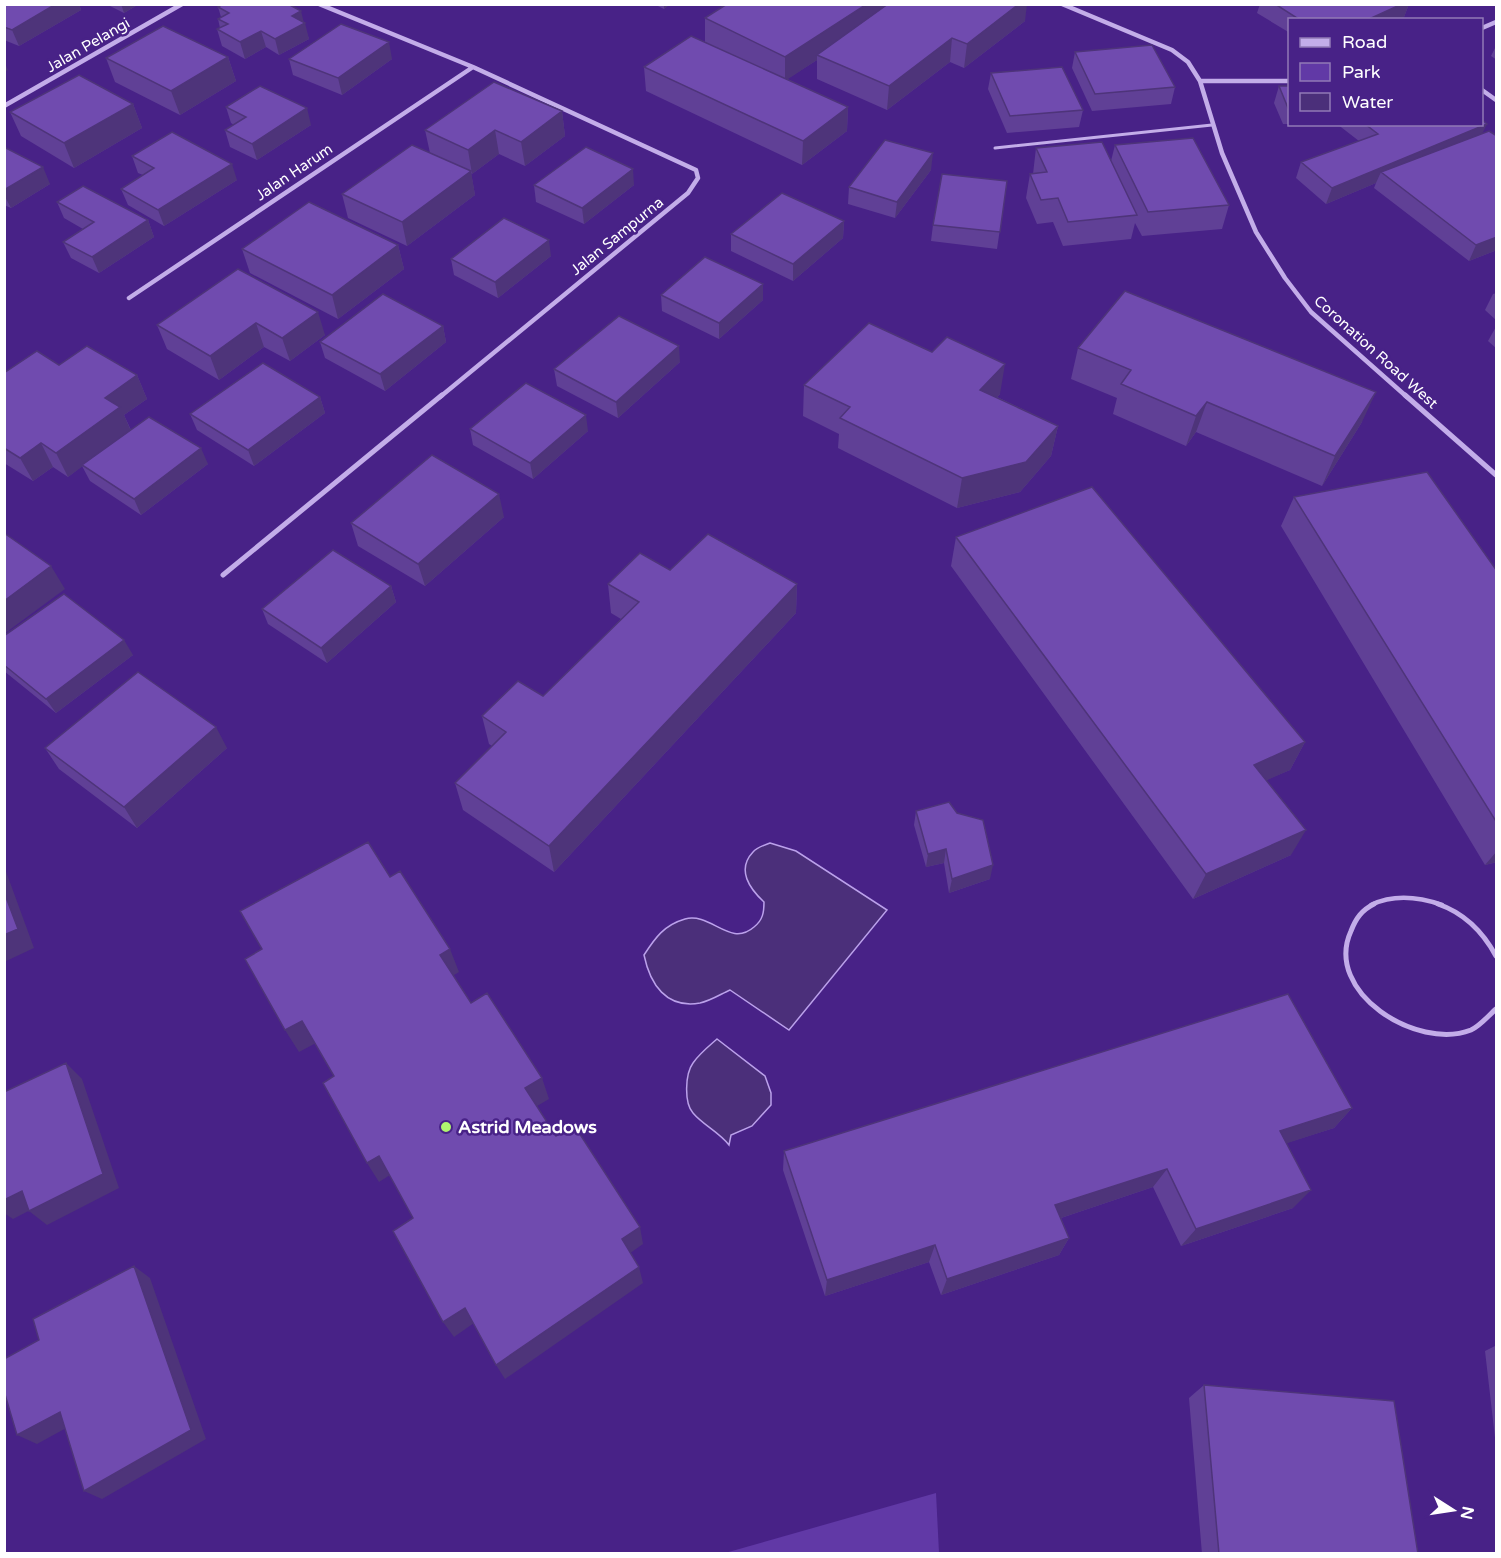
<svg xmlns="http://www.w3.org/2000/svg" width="1501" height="1558" font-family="'Varela Round',sans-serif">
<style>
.green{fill:#6139a6}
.water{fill:#4b2f7a;stroke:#bba1eb;stroke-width:1.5}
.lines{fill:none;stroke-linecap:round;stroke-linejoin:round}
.service-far2{stroke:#c3ade9;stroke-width:3}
.service-far1{stroke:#c3ade9;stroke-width:4.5}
.service{stroke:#c3ade9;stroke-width:5}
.minor-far1{stroke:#c3ade9;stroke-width:4.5}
.minor{stroke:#c3ade9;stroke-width:5}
.wall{fill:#604096}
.shaded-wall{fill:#4e347a}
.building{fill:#704baf;stroke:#4e347a;stroke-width:1.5}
.poi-dot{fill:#aff56f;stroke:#482287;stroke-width:2}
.labels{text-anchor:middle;stroke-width:5;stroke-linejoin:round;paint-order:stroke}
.far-street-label{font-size:15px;fill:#fff;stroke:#482287}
.poi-label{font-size:18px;font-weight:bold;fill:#fff;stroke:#482287;text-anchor:start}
</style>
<rect width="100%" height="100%" fill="#482287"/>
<path class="green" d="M936,1493L939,1553H725Z"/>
<path class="water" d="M770,843L796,851L887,910L789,1030L730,990C721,994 710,1001 700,1003C666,1009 650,984 644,955C655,938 664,925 685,919C711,912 730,948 754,927C763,920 764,912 764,902C750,889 736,870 753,852C757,847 765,845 770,843Z
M717,1039L765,1076L771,1093V1105L752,1126L731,1135L729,1145C719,1132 703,1125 693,1113C684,1103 685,1074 693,1063C699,1054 709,1046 717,1039Z"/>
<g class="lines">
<path class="service-far2" d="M995,148L1212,125"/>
<path class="service-far1" d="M1371,905C1394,894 1419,897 1442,905"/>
<path class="service" d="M1374,904C1362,910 1356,918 1351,931C1323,992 1417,1051 1471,1030C1480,1026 1489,1015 1496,1009
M1438,904C1464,913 1483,932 1496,956"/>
<path class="minor-far1" d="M319,4L473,67L696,170L698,178L688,193L440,397
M1062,4L1172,50L1188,62L1200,81L1222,153L1256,232L1285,278L1311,312L1407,397
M1482,28L1496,22
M1200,81H1290
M1482,90L1496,100
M4,106L182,4
M129,298L473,67"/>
<path class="minor" d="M1405,395L1496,475
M223,575L442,395"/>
</g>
<path class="wall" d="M4,4H79L81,10L19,46L4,40Z
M106,4H139L124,13Z
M654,4H670L664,9Z
M1260,4H1409L1404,17L1399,20H1290V33L1257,13Z
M218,7L303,22L309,39L279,55L266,47L245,59L222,46L217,29L220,28L218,19L221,17Z
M705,18L1025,21L964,68L950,62L887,110L817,79V60L787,79L848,107L847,131L802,165L646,91L644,67L725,52L705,42Z
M1497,44V60L1491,56Z
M1075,52L1175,87L1171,104L1092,111L1072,68Z
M228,57L236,81L180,115L115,82L106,58Z
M289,59H392L342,95L293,75Z
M991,73L1083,110L1079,127L1007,133L988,89Z
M1279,86H1290V124H1283L1274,103Z
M133,104L142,128L74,168L21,136L10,112Z
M226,107L311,125L257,160L230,147L225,130L234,125L231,123Z
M562,111L565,136L525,166L499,154L472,174L471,173L475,195L407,246L348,218L342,194L430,153L425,130Z
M1337,124H1482V133L1497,136V250L1469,261L1374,188L1376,183L1326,204L1296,178L1301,162L1359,141Z
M1115,145L1229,205L1222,229L1142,236L1135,223L1131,239L1063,246L1053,222L1037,224L1026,198L1030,174H1033L1036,148L1111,161Z
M4,147L50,184L11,208L4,205Z
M132,156L237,180L164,226L128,205L121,189L143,175L138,173Z
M931,170L895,218L848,204L849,187Z
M1007,181L997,249L931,241L933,225Z
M534,185H634L584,224L536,202Z
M57,202L148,220L154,237L99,273L71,258L63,242L83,229L64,218Z
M844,221L843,238L793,281L731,251V234Z
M398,245L404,269L338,319L250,273L242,249Z
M551,256L498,298L454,275L451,259Z
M238,269L325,335L290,361L264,347L219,380L167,349L157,325Z
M1497,293V321L1485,310L1493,294Z
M661,295L763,300L719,339L662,311Z
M1497,325V349L1488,341Z
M443,326L446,342L385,391L325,358L320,342Z
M1078,348L1362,422L1322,486L1196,432L1186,446L1113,414L1117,398L1071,379Z
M680,362L618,418L557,386L554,369Z
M59,365L137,375L147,399L124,415L131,430L208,464L141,515L90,481L82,466L68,477L53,467L33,481L4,463V373Z
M804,385L1000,394L997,397L1058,426L1051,456L1020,492L957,508L838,448L839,434L803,416Z
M320,397L325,413L254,466L197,430L190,414Z
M470,429L588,431L533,479L473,445Z
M1294,497L1497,571V862L1485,865L1281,526Z
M504,517L425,586L358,546L351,523Z
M956,537L1305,742L1290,770L1266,780L1291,855L1193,899L951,566Z
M670,570L797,584L796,613L554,872L463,810L455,783L492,746L489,744L482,716L543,696L621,619L611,613L608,584Z
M391,586L396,602L327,663L268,624L262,609Z
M4,636L133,655L56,713L4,671Z
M45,748H227L137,828L59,769Z
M916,811L990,879L949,893L944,863L926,867L914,825Z
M1352,1108L1334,1128L1286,1143L1293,1208L1181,1246L1153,1187L1061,1218L1069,1238L1059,1255L941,1295L929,1262L825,1296L783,1170L784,1151Z
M1497,1345V1455L1485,1351Z
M1204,1385L1418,1554H1202L1189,1398Z"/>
<path class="shaded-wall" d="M56,4H79L81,10L19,46L12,30Z
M121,4H139L124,13Z
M664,4H670L664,9Z
M867,4H897L817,55V60L785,81V57Z
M1019,4H1027L1025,21L964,68L967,44Z
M1402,4H1409L1404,17L1399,20H1367Z
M301,11L304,23H305L309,39L279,55L275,39L292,16Z
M261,31L266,47L245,59L240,42Z
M952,38L950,62L887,110L889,86Z
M389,42L392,59L342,95L338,78Z
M228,57L236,81L180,115L171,91Z
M4,61L8,70L4,72Z
M133,104L142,128L74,168L64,143Z
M848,107L847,131L802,165L803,141Z
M307,108L311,125L257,160L252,144Z
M562,111L565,136L525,166L521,142Z
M1487,124L1479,140L1381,172L1376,183L1326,204L1332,188Z
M495,130L499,154L472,174L468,150Z
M933,153L931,170L895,218L897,202Z
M232,164L237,180L164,226L158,210Z
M43,167L50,184L11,208L4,195V190Z
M633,169L634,185L584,224L582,208Z
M471,171L475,195L407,246L402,222Z
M148,220L154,237L99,273L92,257Z
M844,221L843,238L793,281V264Z
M1497,237V250L1469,261L1476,245Z
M549,240L551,256L498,298L495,282Z
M398,245L404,269L338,319L332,295Z
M763,284V300L719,339V323Z
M318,312L325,335L290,361L282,338Z
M256,323L264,347L219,380L210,356Z
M443,326L446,342L385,391L380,374Z
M679,346L680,362L618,418L616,402Z
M1005,364L1000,394L975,420L980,390Z
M137,375L147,399L124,415L131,431L68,477L56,453L105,398Z
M1376,392L1362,422L1322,486L1335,456Z
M320,397L325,413L254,466L248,450Z
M1207,402L1196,432L1186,446L1196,416Z
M586,415L588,431L533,479L530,463Z
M1058,426L1051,456L1020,492L957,508L962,478Z
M41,443L53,467L33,481L20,458Z
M201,448L208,464L141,515L134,499Z
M499,494L504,517L425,586L418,564Z
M51,566L65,589L4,634V601Z
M797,584L796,613L554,872L549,846Z
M391,586L396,602L327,663L321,648Z
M124,640L133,655L56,713L46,699Z
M216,727L227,748L137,828L124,807Z
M1305,742L1290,770L1240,792L1254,765Z
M1306,830L1291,855L1193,899L1206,874Z
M946,849L944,863L926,867L928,854Z
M1497,851V862L1485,865Z
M993,865L990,879L949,893L952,879Z
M4,866L34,948L4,962Z
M450,949L459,972L449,978L440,955Z
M302,1021L316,1043L299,1052L285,1030Z
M66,1063L82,1079L119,1188L47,1225L29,1211Z
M542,1078L549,1099L532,1109L525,1088Z
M1352,1108L1334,1128L1263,1151L1280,1131Z
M379,1156L390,1175L379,1182L367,1163Z
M1167,1169L1153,1187L1046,1223L1055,1205Z
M1311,1190L1293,1208L1181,1246L1196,1229Z
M22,1191L40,1205L13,1219L4,1213V1200Z
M640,1227L643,1244L626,1256L622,1239Z
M1069,1238L1059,1255L941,1295L947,1279Z
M935,1245L929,1262L825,1296L827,1280Z
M134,1266L150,1278L206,1439L102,1499L84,1491Z
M639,1267L643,1283L505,1379L496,1365Z
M465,1308L474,1323L454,1337L443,1322Z
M60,1412L79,1421L37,1444L17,1435Z"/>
<path class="building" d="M4,4H56L12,30L4,27Z
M223,4H288L301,11L292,16L305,23L275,39L261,31L240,42L217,29L228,24L218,19L229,13L218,7Z
M727,4H867L785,57L705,18Z
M888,4H1019L967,44L952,38L889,86L817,55Z
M1275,4H1402L1367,20H1300Z
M341,24L389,42L338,78L289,59Z
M163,26L228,57L171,91L106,58Z
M691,36L848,107L803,141L644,67Z
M1152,45L1175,87L1095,94L1075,52Z
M1062,67L1083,110L1010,116L991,73Z
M79,75L133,104L64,143L10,112Z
M494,82L562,111L521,142L495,130L468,150L425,130Z
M260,86L307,108L252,144L225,130L246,117L226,107Z
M1279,86H1290V108H1288Z
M1482,120L1487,124L1332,188L1301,162L1378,134L1365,124H1482Z
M1489,131L1497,136V237L1476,245L1381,172Z
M172,132L232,164L158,210L121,189L154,168L132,156Z
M1193,138L1229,205L1148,212L1115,145Z
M885,140L933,153L897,202L849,187Z
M1102,142L1137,215L1068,222L1058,198L1041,200L1030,174L1047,172L1036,148Z
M412,145L471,171L402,222L342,194Z
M4,147L43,167L4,190Z
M586,147L633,169L582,208L534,185Z
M942,174L1007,181L1000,232L933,225Z
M83,186L148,220L92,257L63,242L94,222L57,202Z
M782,193L844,221L793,264L731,234Z
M309,202L398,245L332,295L242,249Z
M504,218L549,240L495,282L451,259Z
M705,257L763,284L719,323L661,295Z
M238,269L318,312L282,338L256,323L210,356L157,325Z
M1125,291L1376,392L1335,456L1207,402L1196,416L1121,384L1131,370L1078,348Z
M383,294L443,326L380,374L320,342Z
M619,316L679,346L616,402L554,369Z
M869,323L932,352L947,337L1005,364L980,390L1058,426L1026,462L962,478L840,418L850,407L804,385Z
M87,346L137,375L105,398L120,407L56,453L41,443L20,458L4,448V373L37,351L59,365Z
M263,363L320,397L248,450L190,414Z
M526,383L586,415L530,463L470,429Z
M149,417L201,448L134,499L82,465Z
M432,455L499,494L418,564L351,523Z
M1427,472L1497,571V823L1294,497Z
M1092,487L1305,742L1254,765L1306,830L1206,874L956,537Z
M4,533L51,566L4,601Z
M708,534L797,584L549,846L455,783L506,732L482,716L518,681L543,696L639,602L608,584L640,553L670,570Z
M333,550L391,586L321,648L262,609Z
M64,594L124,640L46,699L4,665V636Z
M138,672L216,727L124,807L45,748Z
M949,802L957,813L983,820L993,865L952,879L946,849L928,854L916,811Z
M368,842L390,877L400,871L450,949L440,955L471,1003L487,993L542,1078L525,1088L556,1136L574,1125L640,1227L622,1239L639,1267L496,1365L465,1308L443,1322L393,1231L413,1218L379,1156L367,1163L323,1083L334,1076L302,1021L285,1030L245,959L262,949L240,911Z
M4,892L18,929L4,935Z
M1288,994L1352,1108L1280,1131L1311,1190L1196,1229L1167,1169L1055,1205L1069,1238L947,1279L935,1245L827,1280L784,1151Z
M66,1063L103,1174L29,1211L22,1191L4,1200V1092Z
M134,1266L191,1430L84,1491L60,1412L17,1435L4,1391V1359L39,1340L33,1319Z
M1204,1385L1394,1401L1418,1554H1219Z"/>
<circle class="poi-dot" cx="446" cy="1127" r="6"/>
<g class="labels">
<g class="far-street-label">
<text transform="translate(88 45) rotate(-30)" y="5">Jalan Pelangi</text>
<text transform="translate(294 172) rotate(-34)" y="5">Jalan Harum</text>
<text transform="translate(617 236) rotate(-39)" y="5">Jalan Sampurna</text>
<text transform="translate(1376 352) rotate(42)" y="5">Coronation Road West</text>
</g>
<g class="poi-label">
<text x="458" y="1133">Astrid Meadows</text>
</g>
</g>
<rect width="1501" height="1558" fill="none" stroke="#ffffff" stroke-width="12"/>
<rect x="1288" y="18" width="195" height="108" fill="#482287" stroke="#917ab7" stroke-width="1.5"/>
<rect x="1300" y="38" width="30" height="9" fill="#c3ade9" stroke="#917ab7" stroke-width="1.5"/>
<text x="1342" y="48" font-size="18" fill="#ffffff">Road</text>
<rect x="1300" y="63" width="30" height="18" fill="#6139a6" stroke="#917ab7" stroke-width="1.5"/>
<text x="1342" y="78" font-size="18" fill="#ffffff">Park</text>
<rect x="1300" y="93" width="30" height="18" fill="#4b2f7a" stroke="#917ab7" stroke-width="1.5"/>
<text x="1342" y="108" font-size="18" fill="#ffffff">Water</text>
<g transform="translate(1453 1510) rotate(102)" stroke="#482287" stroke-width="4.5" paint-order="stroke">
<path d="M0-4.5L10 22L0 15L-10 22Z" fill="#ffffff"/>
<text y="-9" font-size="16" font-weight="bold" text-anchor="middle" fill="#ffffff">N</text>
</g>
</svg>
